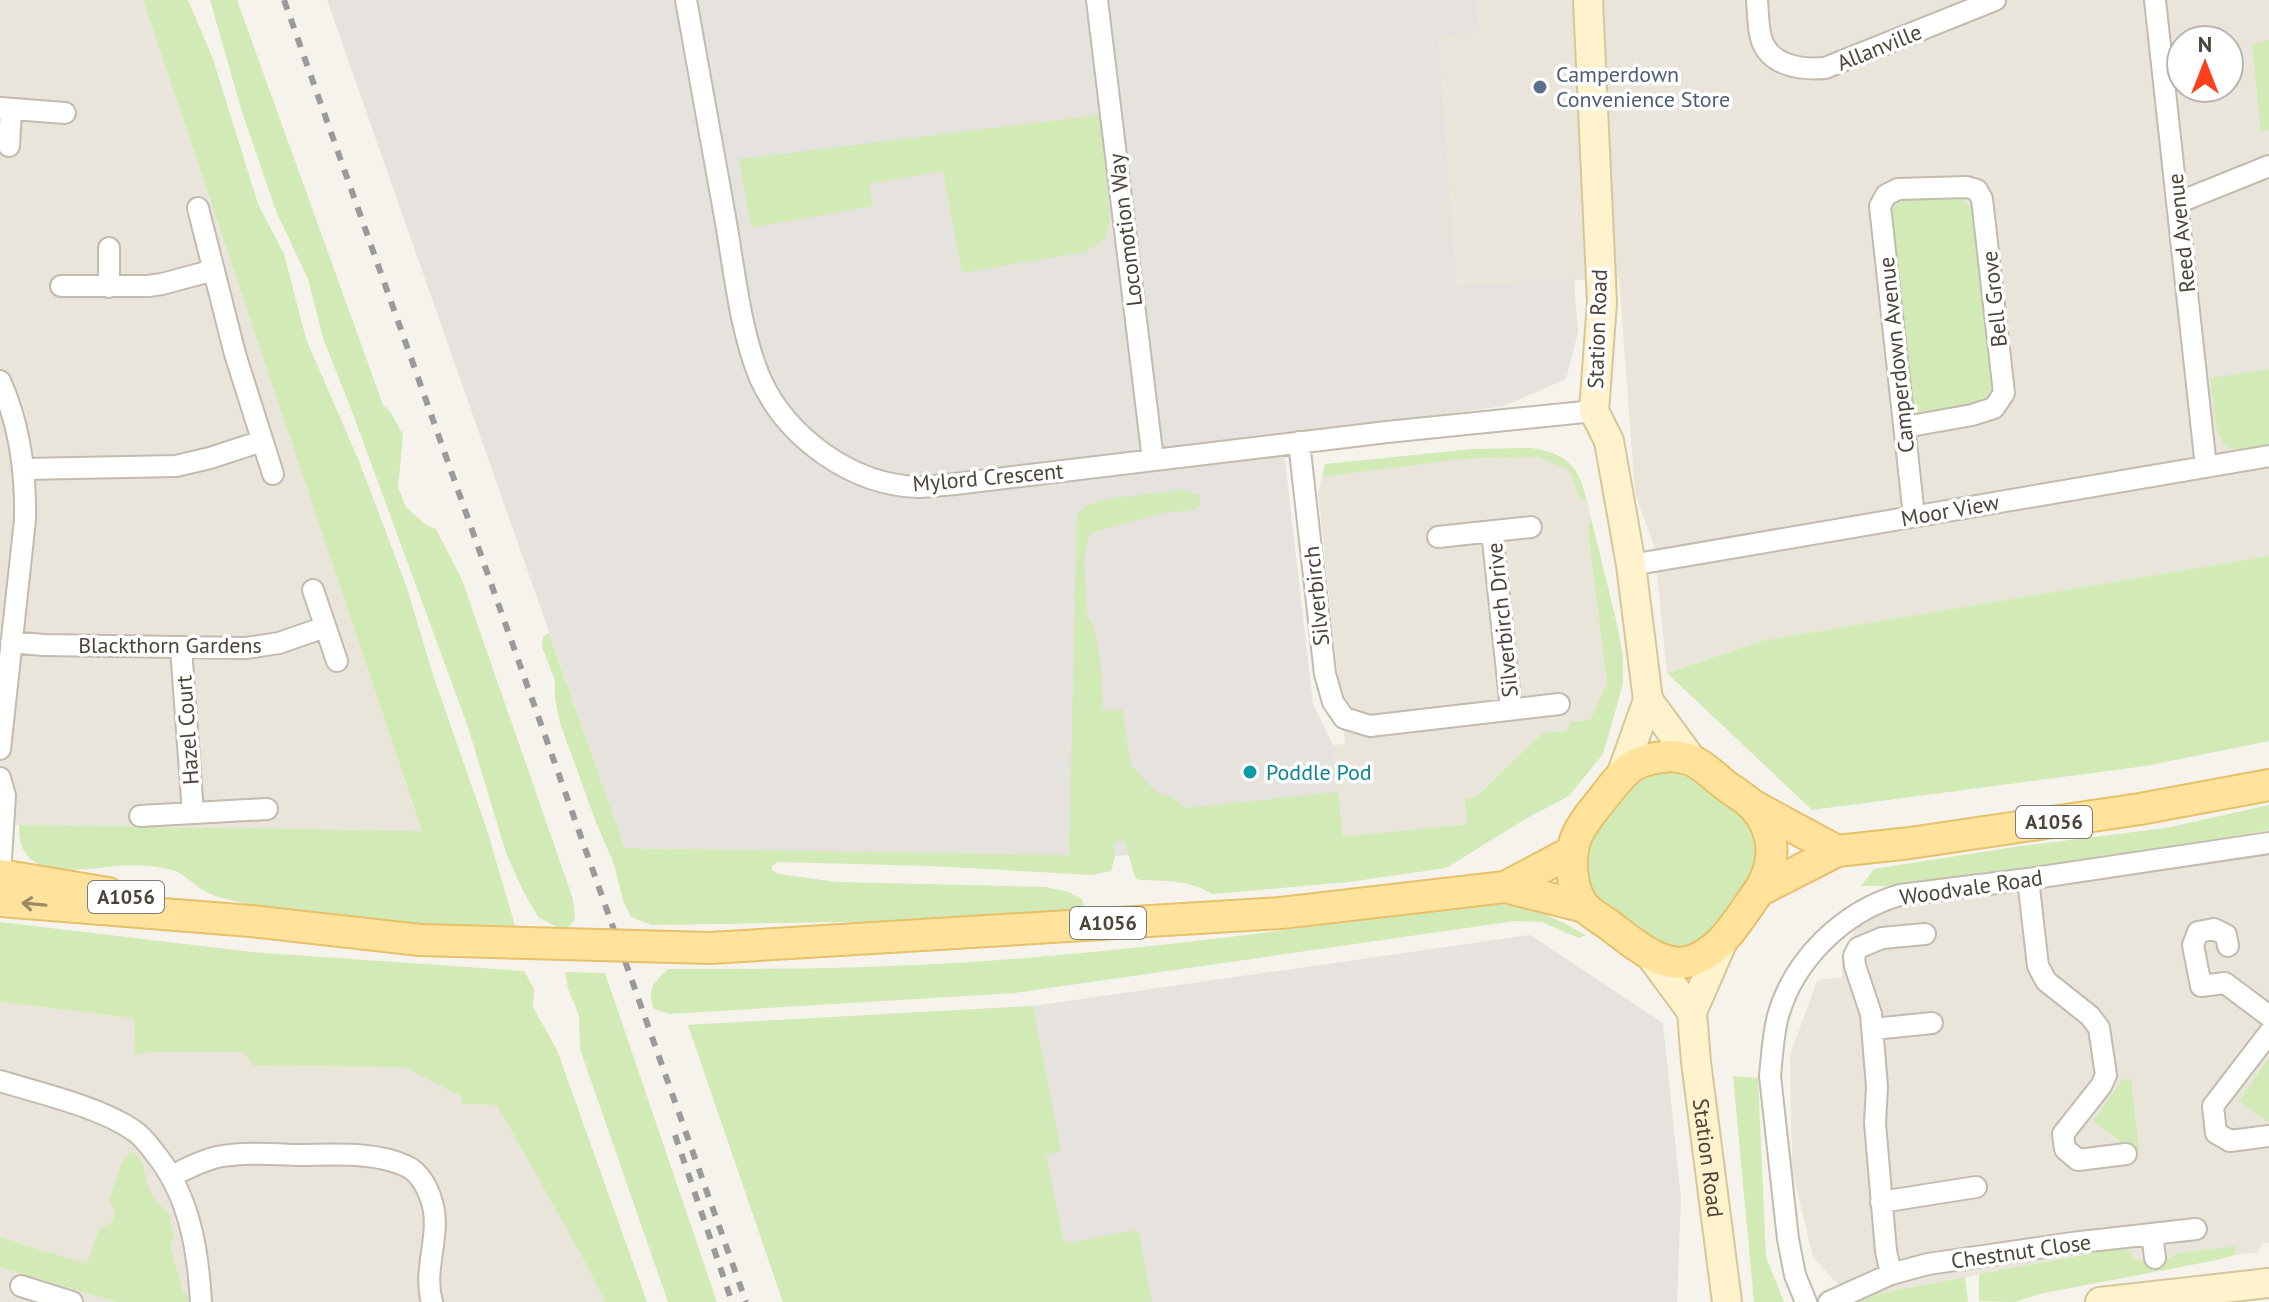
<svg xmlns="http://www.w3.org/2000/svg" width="2269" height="1302" font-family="'PT Sans',sans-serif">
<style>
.residential{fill:#eae5da;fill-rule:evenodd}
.industrial{fill:#e6e2dd}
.green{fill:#d2eab5}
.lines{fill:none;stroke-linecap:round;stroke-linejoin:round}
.street-casing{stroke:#c2bbae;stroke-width:24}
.secondary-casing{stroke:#d6c79b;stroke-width:32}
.primary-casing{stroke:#e6c16a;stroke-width:34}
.street{stroke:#fff;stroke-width:20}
.secondary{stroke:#fff3cd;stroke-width:28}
.primary{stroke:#ffe39c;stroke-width:30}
.rail{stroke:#9a9a9a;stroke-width:6;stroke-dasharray:10 10;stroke-linecap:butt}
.primary-bridge-casing{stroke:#e6c16a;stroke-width:34;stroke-linecap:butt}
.primary-bridge{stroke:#ffe39c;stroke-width:30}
.oneway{stroke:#9c8c66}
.service-dot{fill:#5c6f8a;stroke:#fff;stroke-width:3}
.culture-dot{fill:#0f9aa8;stroke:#fff;stroke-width:3}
.labels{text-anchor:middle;stroke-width:7;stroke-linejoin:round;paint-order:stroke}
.shield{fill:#fff;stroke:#817c74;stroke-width:2}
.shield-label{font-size:20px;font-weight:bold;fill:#4b4439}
.street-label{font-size:22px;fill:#4b4439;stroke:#fff}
.service-label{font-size:22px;fill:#4e5e75;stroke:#fff;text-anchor:start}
.culture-label{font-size:22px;fill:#0d838f;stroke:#fff;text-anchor:start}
</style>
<rect width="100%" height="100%" fill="#f6f3ec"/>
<path class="residential" d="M0,0H143L422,832L0,825Z
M1477,0H2269V556L1761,641L1667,673L1654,546L1635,493L1619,278L1457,287L1439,35L1479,32ZM2181,40H2229V88H2181Z
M1537,457L1569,470L1580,499L1587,502L1591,518L1588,527L1589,540L1607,683L1590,720L1566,731L1542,733L1475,798L1467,824L1342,838L1333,745L1345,744L1318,493L1322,477L1463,459Z
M2269,830V1243L2262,1244L2258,1252L2235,1255V1246L2179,1253L2154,1265L2133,1258L2114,1248L1851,1299L1813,1257L1792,1169L1790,1055L1817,981L1842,977V958L1846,945L1885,886L2163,849Z
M0,1002L134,1018L135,1056L149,1052H245L254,1066L404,1067L462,1096L463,1104L497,1105L585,1262L605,1302H217L184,1294L0,1237Z
M0,1267L116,1302H0Z"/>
<path class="industrial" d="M327,0H1477L1479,32L1439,36L1457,286L1574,279L1578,332L1566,379L1504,406L1376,423L1282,434L1313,704L1333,745L1342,838L1115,856L625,848Z
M1530,935L1663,1023L1681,1198L1677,1302H783L688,1025L1033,1006Z"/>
<path class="green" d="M143,0H188L213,59L258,204L284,254L306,339L359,461L407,588L433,675L487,830L516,929C471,928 426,923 382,920C335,917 289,915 243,903C230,900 214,897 203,890C193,884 183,873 172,870C157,866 134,864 118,866C79,869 17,883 19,825L422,831Z
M210,0H237L383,405L391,413L403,435L398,487L406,507L426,525L436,529L462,580L573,899L575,919L570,926L561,929L538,917L524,893L506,853L468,727L353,414L323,338L308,279L276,211L242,112Z
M2269,40V129L2261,133L2252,44Z
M1100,115L1110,220L1105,239L1086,252L962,273L943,171L869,184L873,206L751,228L739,159Z
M1960,197L1973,209L1992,386L1987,399L1976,405L1917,412L1908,401L1890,215L1899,200Z
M2269,369V446L2240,451L2225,446L2217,431L2210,378Z
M1530,448C1566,452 1580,467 1587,502L1580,499L1569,470L1537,457L1463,459L1322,477L1325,464L1473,449Z
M1184,490L1199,495L1200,506L1194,510L1163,513L1090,533L1084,558L1087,614L1094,628L1101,664L1103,711L1122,709L1131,765L1157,793L1172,797L1185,808L1338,792L1343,837L1467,824L1465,799L1475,798L1542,733L1566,731L1571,722L1590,720L1607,683L1589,540L1588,527L1591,518L1617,624L1623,657V684L1603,754L1569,796L1529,817L1446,868L1349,882L1212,894C1190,880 1166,881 1140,880L1135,877L1125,842L1120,839L1114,844L1115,856L1111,871L1093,875L931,866L778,862L772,866V870L779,874L837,882L1045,887L1069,892L1082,899L1084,907L1078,914L1036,919L652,925L631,917L623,900L614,864L597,825L560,723L555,698V680L542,647L543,637L549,633L625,848L1069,855L1077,514L1087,505L1113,498Z
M2269,556V741L2146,766L1812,810L1667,673L1761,641Z
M1660,769L1686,771L1754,825L1760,865L1713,934L1689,948L1662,949L1598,903L1584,880L1589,840L1631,784Z
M2269,805V830L2163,849L1885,886H1861L1874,869L2021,846L2166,828Z
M1484,905C1529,903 1548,915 1586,935L1579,938L1542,922L1515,921L1015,993L669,1014L654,1009C646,989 654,982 668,969C751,969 834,969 917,965C1107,956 1295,928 1484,905Z
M0,922L252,952L524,971L534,989L533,1007L557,1050L647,1302H605L585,1262L497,1105L463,1104L461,1096L404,1067L254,1066L244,1052H149L135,1056L134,1018L0,1002Z
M565,972L605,973L717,1302H668L580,1049L579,1015L568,989Z
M1033,1006L1061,1152L1046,1155L1064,1243L1138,1230L1152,1302H783L688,1025Z
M2268,1059H2269V1123L2239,1101Z
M1733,1076L1758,1078L1766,1257L1784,1302H1754Z
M2131,1079L2139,1151L2134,1152L2093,1121L2122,1080Z
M133,1152L143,1163C143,1179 154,1203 168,1212L174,1235L170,1247L184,1294L217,1302H116L0,1267V1237L87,1264L99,1229L112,1222L115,1212L109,1200L120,1167L129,1153Z
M2235,1246V1255L2217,1260L2039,1294L2015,1302L1979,1301V1274L2125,1247L2133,1258L2154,1265L2179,1253Z
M1965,1277L1968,1302H1850L1851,1299Z"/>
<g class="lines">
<g class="street-casing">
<path id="street" d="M686,0C699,72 712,144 725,217C734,267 740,331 760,378C787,438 852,485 918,487C930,487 943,485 955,484L1387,432L1594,411
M1097,0L1153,460
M1757,0C1758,12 1758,27 1761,38C1769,66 1801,70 1825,68L1995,0
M2155,0L2206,467
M0,108L65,113
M9,146L11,109
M2177,203L2269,166
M198,208L235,354L273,474
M61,286H148L162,284L214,270
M109,287V248
M0,381C20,425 26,472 25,520L0,749
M1905,427L1972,415L1994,408L2004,393L1982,199L1977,190L1967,187L1898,189L1886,195L1880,206L1914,516
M1299,442L1325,674L1333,702L1344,718L1370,726L1559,704
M25,469L176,466L210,458L262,441
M1492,531L1511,709
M1438,537L1531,527
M1631,565L2269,456
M313,590L337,661
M11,642L43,645L246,648L279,643L325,627
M181,648L193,813
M0,778L5,796L0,874
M140,816L267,809
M2028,879L2038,966L2046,981L2090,1016L2099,1028L2106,1075L2101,1086L2063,1134L2065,1149L2078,1160L2126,1154
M2228,946L2226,935L2214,929L2198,932L2193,945L2201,986L2225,983L2269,1016
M1873,1029L1932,1023
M2269,1033L2213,1106L2216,1133L2230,1141L2269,1136
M0,1081C39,1093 100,1107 133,1130C143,1136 151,1148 158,1157C190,1199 198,1251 201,1302
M172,1176C187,1168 201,1161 217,1157C243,1152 271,1154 297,1155C332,1155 373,1151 406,1166C418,1171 427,1186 431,1199C443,1233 422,1268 432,1302
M1881,1202L1976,1187
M2152,1234L2155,1258
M1891,1274L1886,1251L1875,1123L1877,1087L1871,1014L1855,966L1854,956L1858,948L1882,938L1925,934
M21,1286L72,1302
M1806,1302L1795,1275L1788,1239L1770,1076C1772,1056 1773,1035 1778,1016C1794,959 1844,911 1900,895L2028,879L2269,843
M1829,1302L1891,1274L1928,1264L2072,1243L2196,1229"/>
</g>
<g class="secondary-casing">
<g id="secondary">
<path d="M1588,0L1602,302L1594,411L1609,441L1631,565L1648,700L1622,773"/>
<path d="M1648,700L1692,760"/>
<path id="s1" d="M1722,943L1692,1012L1696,1062L1727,1302"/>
<path d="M1650,955L1692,1012"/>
<path d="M2100,1302L2269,1283"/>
</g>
</g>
<g class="primary-casing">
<path id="primary" d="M1673,756C1679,757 1686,758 1691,760C1703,765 1715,777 1725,785C1734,792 1746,798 1754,807C1778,834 1776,867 1756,895C1738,920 1723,948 1694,960C1663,972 1631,941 1608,924C1601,919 1590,913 1584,906C1578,898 1574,887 1573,878C1567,839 1582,825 1604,797C1626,768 1635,758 1673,756Z
M1754,806L1837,851
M0,875L108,893
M1505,887L1573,851
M1759,891L1837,851L1910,843L2140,809L2269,785
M0,901L251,921L420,940
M710,948L1281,913L1505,887L1585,907"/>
</g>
<use href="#street" class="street"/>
<use href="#secondary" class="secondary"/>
<use href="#primary" class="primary"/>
<path class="rail" d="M284,0L746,1302
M675,1135L732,1302"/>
<g class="primary-bridge-casing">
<path id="primary-bridge" d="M420,940L710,948"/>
</g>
<use href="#primary-bridge" class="primary-bridge"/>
</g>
<defs><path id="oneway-shaft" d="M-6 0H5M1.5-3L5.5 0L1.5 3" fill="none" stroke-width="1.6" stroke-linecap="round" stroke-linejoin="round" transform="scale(2)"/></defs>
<use class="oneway" href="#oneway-shaft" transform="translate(34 904) rotate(-175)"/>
<circle class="service-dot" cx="1540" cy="87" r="8"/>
<circle class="culture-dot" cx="1250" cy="772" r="8"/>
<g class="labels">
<g class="shield">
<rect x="2016" y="806" width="76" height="32" rx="6"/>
<rect x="88" y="881" width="76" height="32" rx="6"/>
<rect x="1070" y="907" width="76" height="32" rx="6"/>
</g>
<g class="shield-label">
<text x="2054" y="829">A1056</text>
<text x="126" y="904">A1056</text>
<text x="1108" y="930">A1056</text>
</g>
<g class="street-label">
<text transform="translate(1879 47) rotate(-22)" y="8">Allanville</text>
<text transform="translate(1125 230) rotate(-97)" y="8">Locomotion Way</text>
<text transform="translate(2181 233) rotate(-96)" y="8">Reed Avenue</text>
<text transform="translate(1994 299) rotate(-96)" y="8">Bell Grove</text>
<text transform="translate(1597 329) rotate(-88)" y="8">Station Road</text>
<text transform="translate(1896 355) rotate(-96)" y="8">Camperdown Avenue</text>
<text transform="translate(988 477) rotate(-5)" y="8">Mylord Crescent</text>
<text transform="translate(1950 510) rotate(-10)" y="8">Moor View</text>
<text transform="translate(1316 596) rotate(-96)" y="8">Silverbirch</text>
<text transform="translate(1502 620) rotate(-96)" y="8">Silverbirch Drive</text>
<text x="170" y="653">Blackthorn Gardens</text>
<text transform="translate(187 730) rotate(-94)" y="8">Hazel Court</text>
<text transform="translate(1971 887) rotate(-8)" y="8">Woodvale Road</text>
<text dy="8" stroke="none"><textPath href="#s1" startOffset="222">Station Road</textPath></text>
<text transform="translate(2021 1251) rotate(-8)" y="8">Chestnut Close</text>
</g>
<g class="service-label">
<text x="1556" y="82">Camperdown<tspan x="1556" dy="25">Convenience Store</tspan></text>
</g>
<g class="culture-label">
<text x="1266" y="780">Poddle Pod</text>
</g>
</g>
<g transform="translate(2205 64)"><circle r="38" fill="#ffffff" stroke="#b7b4b0" stroke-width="2"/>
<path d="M0-6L14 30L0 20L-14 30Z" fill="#fc3f1d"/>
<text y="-12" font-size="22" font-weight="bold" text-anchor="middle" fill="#4b4439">N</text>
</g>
</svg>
